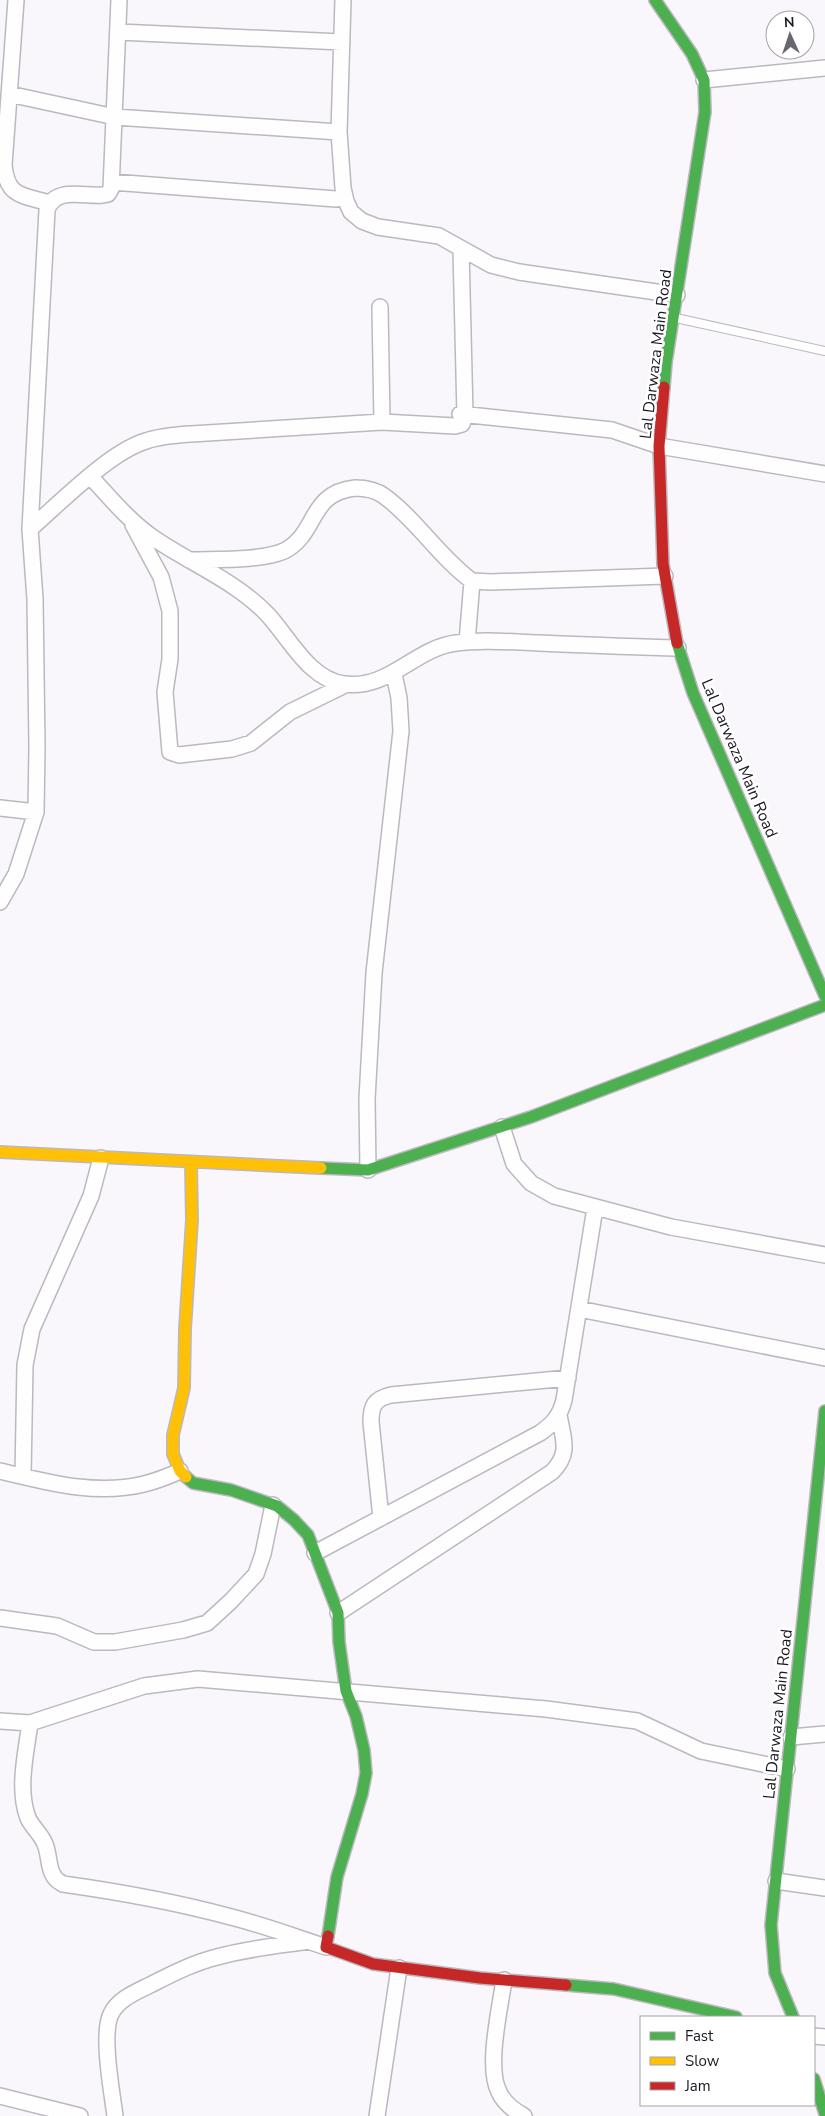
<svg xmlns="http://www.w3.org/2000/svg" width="825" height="2116" font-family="'Nunito Sans',sans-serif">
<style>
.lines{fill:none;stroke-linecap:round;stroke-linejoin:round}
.lane-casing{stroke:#bbb8bf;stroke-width:10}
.street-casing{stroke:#bbb8bf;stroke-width:18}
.fast-casing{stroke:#bbb8bf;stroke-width:14}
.slow-casing{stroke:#bbb8bf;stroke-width:14}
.jam-casing{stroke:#bbb8bf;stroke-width:14}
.lane{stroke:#fefefe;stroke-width:8}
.street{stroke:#fefefe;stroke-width:15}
.fast{stroke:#4caf50;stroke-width:11}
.slow{stroke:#ffc107;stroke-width:11}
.jam{stroke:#c62828;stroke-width:11}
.labels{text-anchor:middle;stroke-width:5;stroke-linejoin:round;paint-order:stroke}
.street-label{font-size:16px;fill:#1b1821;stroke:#fff}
</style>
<rect width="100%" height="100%" fill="#f9f7fb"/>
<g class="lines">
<g class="lane-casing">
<path id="lane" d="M676,318L825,351"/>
</g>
<g class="street-casing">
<path id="street" d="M16,0L4,165C7,197 22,195 49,203
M343,0L339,132L343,188L346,201L351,212L362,221L378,227L439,236L491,265L519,272L677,295
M118,32L342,42
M704,80L825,68
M9,94L115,117L339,132
M112,182L336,199
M380,307L382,422
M460,414L612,430L659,446L825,474
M90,476C111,499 130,522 155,539C192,564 237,582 268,615C290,639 309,679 344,684C389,690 415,648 456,643C483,639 511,642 539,643C585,645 632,647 678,648
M133,525L161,577L170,611V659L165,692L170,752L179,755L232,749L251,743L290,712L347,684
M30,529C59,504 109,452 146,441C160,436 176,435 191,434L382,422L455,426L462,424L465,415L461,250
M189,560C215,559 261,561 284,551C318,534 308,493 355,488C365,488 376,490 384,496C417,520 439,557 472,581L491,582L665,576
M467,642L472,581
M0,808L36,812L16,874L0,902
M36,812L37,747L35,599L30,529L47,210C55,186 84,197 103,195L108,194L111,189L119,0
M502,1127L514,1164L531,1183L554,1196L671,1227L825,1255
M368,1170L367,1099L374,973L401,731L399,698L394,674
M579,1309L825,1358
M0,1471C47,1482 95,1496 144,1484C156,1481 169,1476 180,1471
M23,1476L25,1365L32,1329L91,1196L101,1158
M381,1518L371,1422C371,1406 374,1399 391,1395L568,1378
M315,1553L540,1433C553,1424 560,1416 564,1400L595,1208
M338,1613L552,1472C571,1453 563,1439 559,1415
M0,1618L57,1626L94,1642H115L183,1630L207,1623L231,1601L256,1574L263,1554L273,1505
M0,1721L30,1723L144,1686L198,1679L546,1709L637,1721L701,1751L787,1769
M30,1723C26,1753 17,1789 28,1818C32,1827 41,1834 45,1844C51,1858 46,1876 63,1884C120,1892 176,1902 231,1917C263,1925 295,1937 326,1947
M791,1737L825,1734
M776,1881L825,1888
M504,1980C500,2009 486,2067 499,2092C504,2103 513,2110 524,2116
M814,2036L825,2037
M0,2096L80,2116
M115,2116C112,2092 101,2034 111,2014C118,1999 136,1992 150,1985C172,1974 193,1963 217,1957C245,1949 274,1946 303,1942
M377,2116L399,1968"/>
</g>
<g class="fast-casing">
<path id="fast" d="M655,0L692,54L704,80L705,112L666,363L664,387
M677,643L693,693L825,996
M321,1168L368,1170L531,1117L825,1005
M186,1477L193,1483L231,1490L277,1506L294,1520L308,1535L338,1613L339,1642L346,1691L356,1716L364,1750L366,1773L362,1794L337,1877L328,1936
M566,1985L614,1989L736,2017
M793,2017L775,1973L771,1925L825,1411
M814,2079L825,2114"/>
</g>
<g class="slow-casing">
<path id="slow" d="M0,1152L321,1168
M186,1477L180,1471L173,1454V1435L184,1388L185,1329L192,1220L191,1163"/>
</g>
<g class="jam-casing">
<path id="jam" d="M664,387L659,446L663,564L677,643
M328,1936L326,1947L373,1964L480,1978L566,1985"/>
</g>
<use href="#lane" class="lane"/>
<use href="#street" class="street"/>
<use href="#fast" class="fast"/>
<use href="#slow" class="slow"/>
<use href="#jam" class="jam"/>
</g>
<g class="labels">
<g class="street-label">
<text transform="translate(655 354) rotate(-83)" y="6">Lal Darwaza Main Road</text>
<text transform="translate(740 758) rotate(67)" y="6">Lal Darwaza Main Road</text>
<text transform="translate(777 1714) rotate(-84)" y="6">Lal Darwaza Main Road</text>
</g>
</g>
<rect x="640" y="2016" width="175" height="90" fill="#ffffff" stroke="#a4a3a6"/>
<rect x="650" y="2032" width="25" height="8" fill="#4caf50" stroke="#a4a3a6"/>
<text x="685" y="2041" font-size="15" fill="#1b1821">Fast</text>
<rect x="650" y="2057" width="25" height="8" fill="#ffc107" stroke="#a4a3a6"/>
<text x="685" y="2066" font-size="15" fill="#1b1821">Slow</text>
<rect x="650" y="2082" width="25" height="8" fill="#c62828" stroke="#a4a3a6"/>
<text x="685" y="2091" font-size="15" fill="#1b1821">Jam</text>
<g transform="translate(790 35) rotate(357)"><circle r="24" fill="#ffffff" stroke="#a4a3a6"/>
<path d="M0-4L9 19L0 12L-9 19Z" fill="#69666d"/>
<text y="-8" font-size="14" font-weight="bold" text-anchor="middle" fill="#1b1821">N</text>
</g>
</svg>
